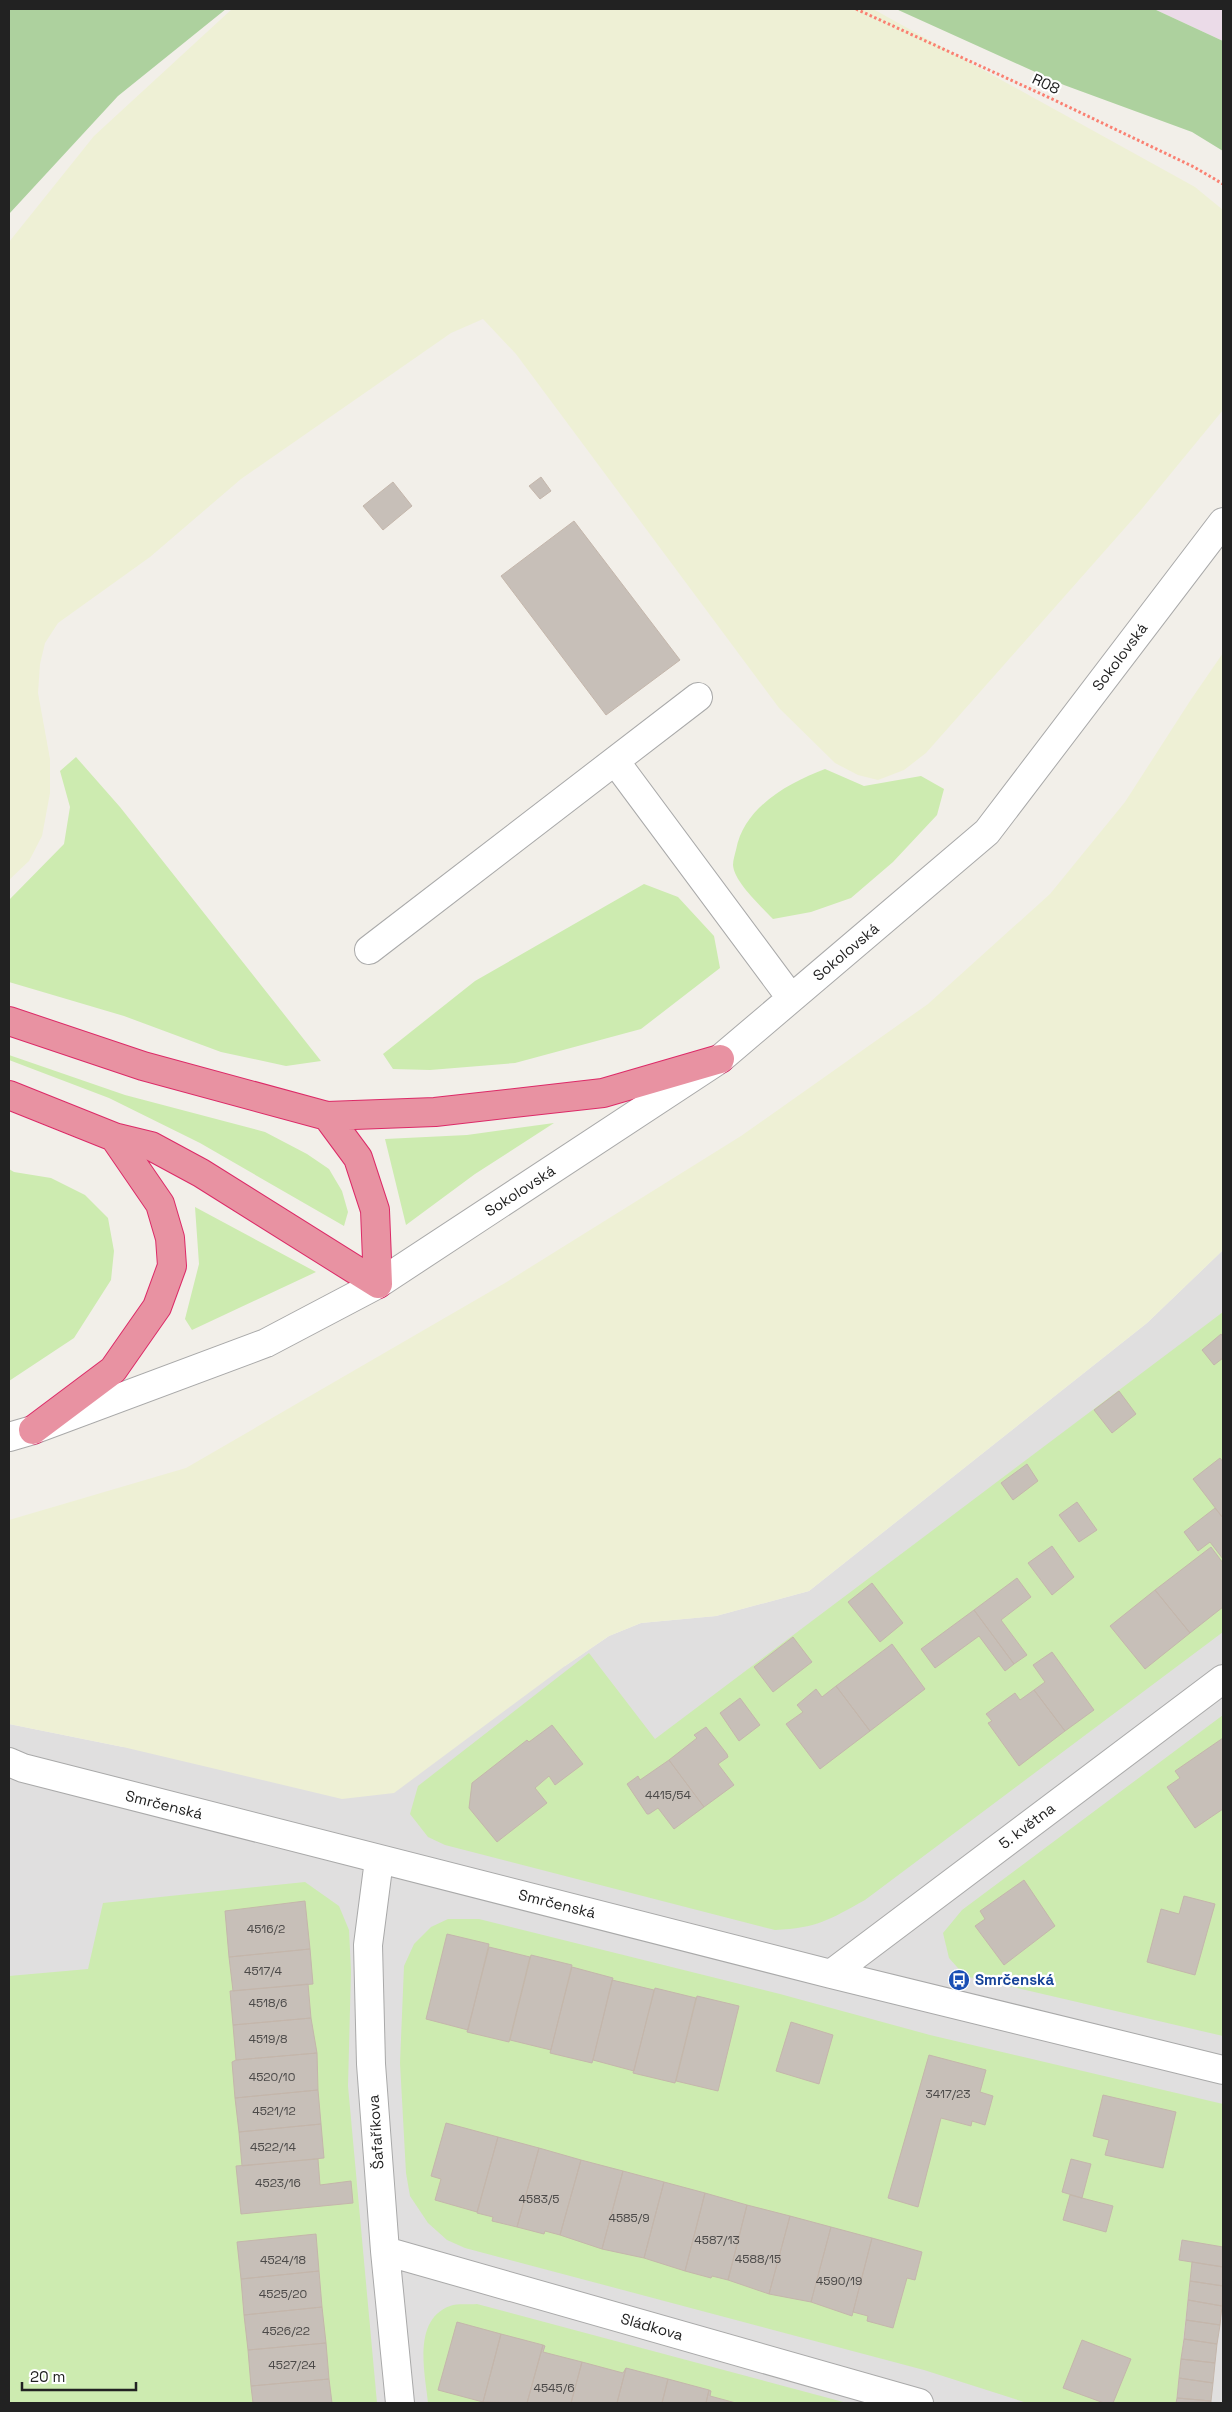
<svg xmlns="http://www.w3.org/2000/svg" width="1232" height="2412" font-family="'Space Grotesk',sans-serif">
<style>
.residential{fill:#e0dfdf}
.industrial{fill:#ebdbe8}
.farmland{fill:#eef0d5}
.grass{fill:#cdebb0}
.forest{fill:#add19e}
.building{fill:#c7bfb8;stroke:#c4b6ab}
.lines{fill:none;stroke-linecap:round;stroke-linejoin:round}
.minor-casing{stroke:#a9a9a9;stroke-width:30}
.highway-casing{stroke:#dc2a67;stroke-width:30}
.path{stroke:#fa8072;stroke-width:3;stroke-dasharray:2.5 2.5;stroke-linecap:butt}
.minor{stroke:#fff;stroke-width:28}
.highway{stroke:#e892a2;stroke-width:28}
.labels{text-anchor:middle;stroke-width:4.5;stroke-linejoin:round;paint-order:stroke}
.number-label{font-size:12px;fill:#4b4948}
.street-label{font-size:15px;fill:#222;stroke:#fff}
.transit-label{font-size:15px;font-weight:bold;fill:#164399;stroke:#fff;text-anchor:start}
</style>
<rect width="100%" height="100%" fill="#f2efe9"/>
<path class="residential" d="M1223,1250V2403H9V1724L123,1747L565,1666L609,1636L641,1623L716,1616L809,1591L1147,1323Z"/>
<path class="industrial" d="M1154,9H1223V41Z"/>
<path class="farmland" d="M232,9H873L1195,187L1223,210V410L1140,511L926,753L904,770L878,780L858,775L835,763L779,708L516,354L483,319L451,333L241,479L150,557L58,623L45,643L40,664L38,693L50,759V793L42,836L29,861L9,880V242L94,136Z
M1223,653V1250L1147,1323L809,1591L716,1616L641,1623L609,1636L565,1666L394,1793L342,1799L123,1747L9,1724V1520L186,1468L505,1283L741,1136L928,1004L1050,894L1125,802L1190,701Z"/>
<path class="grass" d="M76,757L120,807L321,1061L286,1066L221,1052L124,1016L9,982V900L64,844L70,807L60,771Z
M825,769L864,786L921,776L944,789L937,815L893,862L851,898L811,912L773,919C762,907 734,882 733,865C733,860 735,854 736,850C744,807 788,783 825,769Z
M644,884L678,897L714,936L720,968L641,1029L515,1063L430,1070L393,1069L383,1054L475,981Z
M9,1055L125,1095L265,1132L307,1154L329,1169L342,1191L348,1212L344,1226L200,1143L109,1098L9,1060Z
M554,1123L475,1174L406,1225L385,1139L467,1135Z
M9,1169L14,1172L51,1178L85,1195L108,1218L114,1251L111,1280L74,1338L9,1381Z
M195,1207L316,1272L192,1330L185,1319L199,1264Z
M1223,1312V1632L865,1900C829,1920 817,1928 775,1930L445,1845L428,1837L410,1814L418,1786L589,1653L655,1739Z
M1223,1715V2036L965,1976L949,1958L943,1933L962,1910Z
M305,1882L339,1906L349,1930L351,1971L348,2086L377,2403H9V1976L88,1969L103,1903Z
M448,1919H479L780,1994L930,2035L1223,2104V2247L1181,2240L1179,2260L1192,2262L1176,2403H1027L924,2370L465,2248L447,2240L428,2223L410,2196L406,2173L400,2063L404,1966L414,1944L431,1927Z
M477,2304L847,2403H428C425,2373 412,2320 450,2306C458,2303 469,2305 477,2304Z"/>
<path class="forest" d="M9,9H226L118,96L9,214Z
M896,9H1154L1223,41V151L1192,132L1064,85Z"/>
<path class="building" d="M541,477L551,491L540,499L529,486Z
M393,482L412,506L383,530L363,506Z
M574,521L680,660L606,715L501,576Z
M1221,1334L1223,1337V1358L1214,1365L1202,1350Z
M1119,1391L1136,1414L1112,1433L1094,1410Z
M1220,1458L1223,1462V1518L1193,1479Z
M1027,1464L1038,1481L1013,1500L1001,1483Z
M1077,1502L1097,1530L1079,1542L1059,1515Z
M1215,1508L1223,1518V1559L1210,1542L1198,1551L1184,1532Z
M1052,1546L1074,1577L1052,1595L1028,1563Z
M1211,1547L1223,1563V1607L1190,1633L1155,1590Z
M1017,1578L1031,1597L1001,1620L1027,1655L1014,1664L974,1610Z
M872,1583L903,1623L880,1642L848,1602Z
M1155,1590L1190,1633L1145,1669L1110,1626Z
M974,1610L1014,1664L1005,1671L979,1636L935,1668L921,1649Z
M793,1637L812,1662L773,1692L754,1667Z
M892,1644L925,1689L870,1731L836,1686Z
M1052,1652L1094,1710L1065,1731L1034,1690L1045,1682L1033,1665Z
M836,1686L870,1731L820,1769L786,1724L803,1712L797,1705L816,1689L822,1697Z
M1034,1690L1065,1731L1019,1766L988,1723L992,1721L986,1714L1015,1693L1020,1700Z
M740,1698L760,1725L739,1741L720,1713Z
M552,1725L583,1764L555,1785L549,1776L535,1788L547,1803L497,1842L469,1808L472,1783L527,1740L529,1742Z
M706,1727L727,1754L728,1757L718,1764L734,1785L704,1807L669,1760L697,1738L694,1735Z
M1223,1738V1809L1195,1828L1167,1787L1180,1778L1175,1771Z
M669,1760L704,1807L674,1829L658,1808L649,1814H647L627,1784L638,1776L640,1780Z
M1024,1880L1055,1926L1004,1965L975,1926L985,1919L980,1911Z
M1184,1896L1215,1904L1195,1975L1147,1962L1161,1909L1179,1914Z
M305,1901L310,1949L229,1957L225,1911Z
M447,1934L489,1944L468,2030L426,2019Z
M489,1947L530,1957L509,2042L467,2032Z
M310,1949L313,1984L233,1991L229,1957Z
M531,1955L572,1965L551,2050L510,2040Z
M572,1967L613,1978L592,2063L550,2053Z
M612,1980L654,1990L634,2071L593,2060Z
M308,1984L311,2018L233,2025L230,1991Z
M655,1988L696,1998L675,2083L633,2073Z
M697,1996L739,2006L718,2091L676,2081Z
M311,2018L317,2053L236,2060L233,2025Z
M791,2022L833,2035L819,2084L776,2071Z
M317,2053L318,2090L235,2098L232,2062L236,2060Z
M929,2055L986,2070L980,2092L993,2096L985,2125L972,2121L971,2126L941,2118L918,2207L888,2198Z
M318,2090L321,2124L239,2132L235,2098Z
M1103,2095L1176,2112L1163,2168L1105,2155L1109,2140L1093,2136Z
M446,2123L498,2137L477,2212L435,2200L441,2179L431,2176Z
M321,2124L324,2158L242,2166L239,2132Z
M498,2137L539,2148L517,2227L492,2221L493,2217L477,2213Z
M539,2148L581,2160L560,2235L545,2231L544,2234L517,2227Z
M318,2159L320,2185L351,2181L353,2203L241,2214L236,2166Z
M1071,2159L1091,2164L1082,2198L1062,2192Z
M581,2160L623,2171L602,2249L560,2235Z
M623,2171L664,2182L644,2258L602,2249Z
M664,2182L705,2193L685,2271L644,2258Z
M705,2193L747,2205L728,2280L712,2276L711,2278L685,2271Z
M1070,2195L1113,2206L1106,2232L1063,2220Z
M747,2205L790,2216L769,2294L728,2280Z
M790,2216L831,2227L811,2302L769,2294Z
M831,2227L872,2238L852,2316L811,2302Z
M316,2234L319,2271L241,2279L237,2242Z
M872,2238L922,2252L915,2280L907,2278L893,2328L867,2321L868,2316L853,2312Z
M1182,2240L1223,2247V2267L1179,2260Z
M1192,2262L1223,2267V2286L1190,2281Z
M319,2271L322,2307L244,2315L241,2279Z
M1190,2281L1223,2286L1222,2306L1188,2300Z
M1188,2300L1222,2306L1220,2325L1186,2320Z
M322,2307L326,2343L248,2350L244,2315Z
M1186,2320L1220,2325L1217,2344L1184,2339Z
M457,2322L501,2334L483,2402L438,2390Z
M501,2334L543,2345L527,2403L483,2402Z
M1184,2339L1217,2344L1215,2363L1181,2359Z
M1082,2340L1131,2359L1113,2403H1104L1063,2388Z
M326,2343L329,2379L251,2386L248,2350Z
M543,2345L545,2346L543,2352L582,2362L571,2403H527Z
M1181,2359L1215,2363L1213,2383L1179,2378Z
M582,2362L623,2373L626,2368L617,2403H571Z
M626,2368L668,2379L662,2403H617Z
M1179,2378L1213,2383L1211,2401L1177,2398Z
M329,2379L332,2403H253L251,2386Z
M668,2379L709,2390L706,2403H662Z
M709,2390L711,2391L710,2396L736,2403H706Z
M1177,2398L1211,2401V2403H1176Z"/>
<g class="lines">
<g class="minor-casing">
<path id="minor" d="M615,761L791,998
M369,950L698,697
M9,1437L33,1430L266,1343L378,1284L720,1059L987,832L1223,522
M9,1762L23,1768L831,1974L1223,2070
M379,1860L368,1945L371,2064L385,2251L400,2403
M831,1974L1223,1679
M385,2251L919,2403"/>
</g>
<g class="highway-casing">
<path id="highway" d="M9,1021L143,1066L327,1116L435,1112L603,1093L720,1059
M9,1095L114,1137L151,1146L201,1173L378,1284
M327,1116L358,1158L375,1210L378,1284
M33,1430L113,1370L157,1307L172,1266L170,1238L160,1204L114,1137"/>
</g>
<path class="path" d="M856,9L1050,98L1194,167L1223,184"/>
<use href="#minor" class="minor"/>
<use href="#highway" class="highway"/>
</g>
<defs>
<g id="bus-disc" transform="scale(1.125)"><circle r="9.5" fill="#1a4fb4" stroke="#fff"/><path d="M-5-6H5V4H4V6H2V4H-2V6H-4V4H-5ZM-3.5-4V0h7V-4ZM-3.5 1.2v1.5H-2V1.2ZM2 1.2v1.5H3.5V1.2Z" fill="#fff"/></g>
</defs>
<g fill-rule="evenodd">
<use href="#bus-disc" x="959" y="1980"/>
</g>
<g class="labels">
<g class="number-label">
<text x="668" y="1799">4415/54</text>
<text x="266" y="1933">4516/2</text>
<text x="263" y="1975">4517/4</text>
<text x="268" y="2007">4518/6</text>
<text x="268" y="2043">4519/8</text>
<text x="272" y="2081">4520/10</text>
<text x="948" y="2098">3417/23</text>
<text x="274" y="2115">4521/12</text>
<text x="273" y="2151">4522/14</text>
<text x="278" y="2187">4523/16</text>
<text x="539" y="2203">4583/5</text>
<text x="629" y="2222">4585/9</text>
<text x="717" y="2244">4587/13</text>
<text x="758" y="2263">4588/15</text>
<text x="283" y="2264">4524/18</text>
<text x="839" y="2285">4590/19</text>
<text x="283" y="2298">4525/20</text>
<text x="286" y="2335">4526/22</text>
<text x="292" y="2369">4527/24</text>
<text x="554" y="2392">4545/6</text>
</g>
<g class="street-label">
<text transform="translate(1046 84) rotate(25)" y="5">R08</text>
<text transform="translate(1120 657) rotate(-53)" y="5">Sokolovská</text>
<text transform="translate(846 952) rotate(-40)" y="5">Sokolovská</text>
<text transform="translate(520 1191) rotate(-33)" y="5">Sokolovská</text>
<text transform="translate(164 1805) rotate(14)" y="5">Smrčenská</text>
<text transform="translate(1027 1826) rotate(-37)" y="5">5. května</text>
<text transform="translate(557 1904) rotate(14)" y="5">Smrčenská</text>
<text transform="translate(376 2132) rotate(-94)" y="5">Šafaříkova</text>
<text transform="translate(652 2327) rotate(16)" y="5">Sládkova</text>
</g>
<g class="transit-label">
<text x="975" y="1985">Smrčenská</text>
</g>
</g>
<rect width="1232" height="2412" fill="none" stroke="#222222" stroke-width="20"/>
<path d="M22 2382v8h114v-8" fill="none" stroke="#222222" stroke-width="2.5"/>
<text x="30" y="2382" font-size="15" fill="#222222" stroke="#ffffff" stroke-width="4" paint-order="stroke">20 m</text>
</svg>
